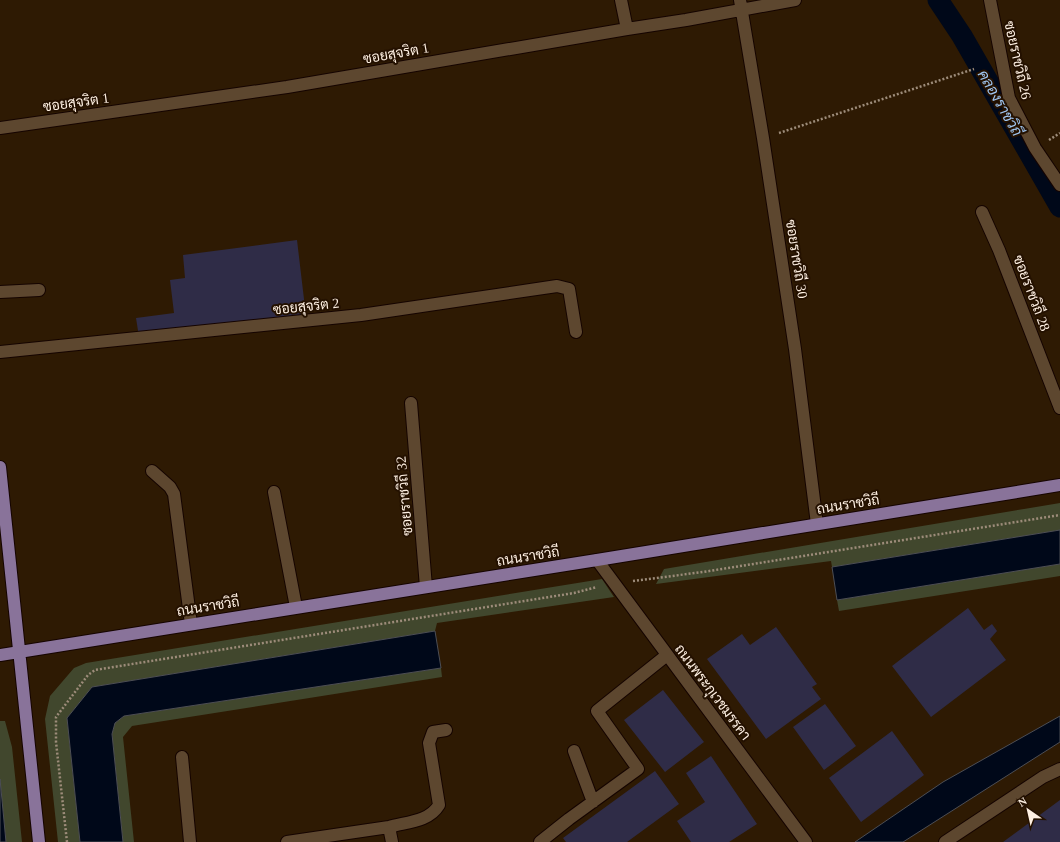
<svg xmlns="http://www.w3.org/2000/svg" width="1060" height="842" font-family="'Times New Roman',Sarabun,serif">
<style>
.green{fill:#41472d}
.water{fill:#000819;stroke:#4c4e55}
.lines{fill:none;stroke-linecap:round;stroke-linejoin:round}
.canal{stroke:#000819;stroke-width:21}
.building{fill:#2f2c47}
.minor-casing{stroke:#150400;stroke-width:14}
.major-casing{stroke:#150400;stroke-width:14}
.path{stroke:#9d8c7a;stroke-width:2.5;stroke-dasharray:2 2;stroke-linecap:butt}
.minor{stroke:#5d472f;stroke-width:12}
.major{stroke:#89739a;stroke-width:12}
.labels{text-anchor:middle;stroke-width:4;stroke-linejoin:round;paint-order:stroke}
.street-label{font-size:14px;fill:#fef0e2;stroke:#241100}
.water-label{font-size:15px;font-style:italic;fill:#a0c6f1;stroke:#241100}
</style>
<rect width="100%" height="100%" fill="#2e1a03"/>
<path class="green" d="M1060,503V530L832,567L831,561L656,584L664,569Z
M1060,564V576L839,611L837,600Z
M602,579L614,597L437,623L435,631L92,687L67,718L80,842H58L45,719L50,696L74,668L86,663Z
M441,668L442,677L132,726L123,737L134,842H123L112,734L115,723L124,716Z
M0,721H5L12,747L22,842H6L0,779Z"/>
<path class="water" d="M1060,530V564L837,600L832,567Z
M435,631L441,668L124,716L115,723L112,734L123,842H80L67,718L92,687Z
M1060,716V742L903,842H855L943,782Z
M0,779L6,842H0Z"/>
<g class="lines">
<path class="canal" d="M938,0L962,36L1060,207"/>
</g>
<path class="building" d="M297,240L306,316L139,337L136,318L174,313L170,280L185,278L183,255Z
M968,608L984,630L992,624L997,631L990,639L1006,660L931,717L892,666Z
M776,627L817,684L812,687L821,699L766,739L707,659L742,634L750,645Z
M663,690L704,742L665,772L624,720Z
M825,704L856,746L824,770L793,727Z
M892,731L924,775L861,822L829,778Z
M711,756L757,824L729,842H691L677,821L705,802L686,773Z
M655,771L679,804L627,842H566L563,838Z
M1060,800V842H1003Z"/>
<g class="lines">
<g class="minor-casing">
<path id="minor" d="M621,0L627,29
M740,0L763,138L795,349L817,524
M990,0L1009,98L1035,148L1060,185
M0,128L287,87L627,29L686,20L795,0
M982,212L999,250L1060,408
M0,292L39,290
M0,352L361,315L557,286L569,289L576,332
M411,403L426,587
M152,471L170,487L174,494L191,624
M274,492L296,607
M597,560L806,842
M574,751L593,802
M182,757L190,842
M389,827C406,822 429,822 439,805L429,743L433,732L446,730
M287,842L389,827L392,842
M540,842L569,819L638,769L597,711L667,655
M945,842L1043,777L1060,769"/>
</g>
<g class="major-casing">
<path id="major" d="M0,467L39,842
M0,655L597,560L1060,485"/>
</g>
<path class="path" d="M779,133L974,69
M1049,140L1060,133
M633,581L703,572L1060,515
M67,842L56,742V717L88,675L95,670L574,593L597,587"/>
<use href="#minor" class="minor"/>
<use href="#major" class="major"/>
</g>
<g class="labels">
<g class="street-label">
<text transform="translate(396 53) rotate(-10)" y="5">ซอยสุจริต 1</text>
<text transform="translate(1018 60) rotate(77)" y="5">ซอยราชวิถี 26</text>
<text transform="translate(76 102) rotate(-8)" y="5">ซอยสุจริต 1</text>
<text transform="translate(797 259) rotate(81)" y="5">ซอยราชวิถี 30</text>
<text transform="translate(1032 293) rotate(69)" y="5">ซอยราชวิถี 28</text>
<text transform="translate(306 306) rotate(-6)" y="5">ซอยสุจริต 2</text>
<text transform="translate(404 496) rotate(-95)" y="5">ซอยราชวิถี 32</text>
<text transform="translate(848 504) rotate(-9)" y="5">ถนนราชวิถี</text>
<text transform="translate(528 556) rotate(-9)" y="5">ถนนราชวิถี</text>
<text transform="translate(208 606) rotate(-9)" y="5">ถนนราชวิถี</text>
<text transform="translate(713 692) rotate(53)" y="5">ถนนพระกุเวชมรรคา</text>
</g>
<g class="water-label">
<text transform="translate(1000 103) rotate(60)" y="5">คลองราชวิถี</text>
</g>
</g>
<g transform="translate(1028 810) rotate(326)" stroke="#241100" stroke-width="3" paint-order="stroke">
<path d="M0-3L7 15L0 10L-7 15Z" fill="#fef0e2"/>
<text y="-6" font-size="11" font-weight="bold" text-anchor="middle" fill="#fef0e2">N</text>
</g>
</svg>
